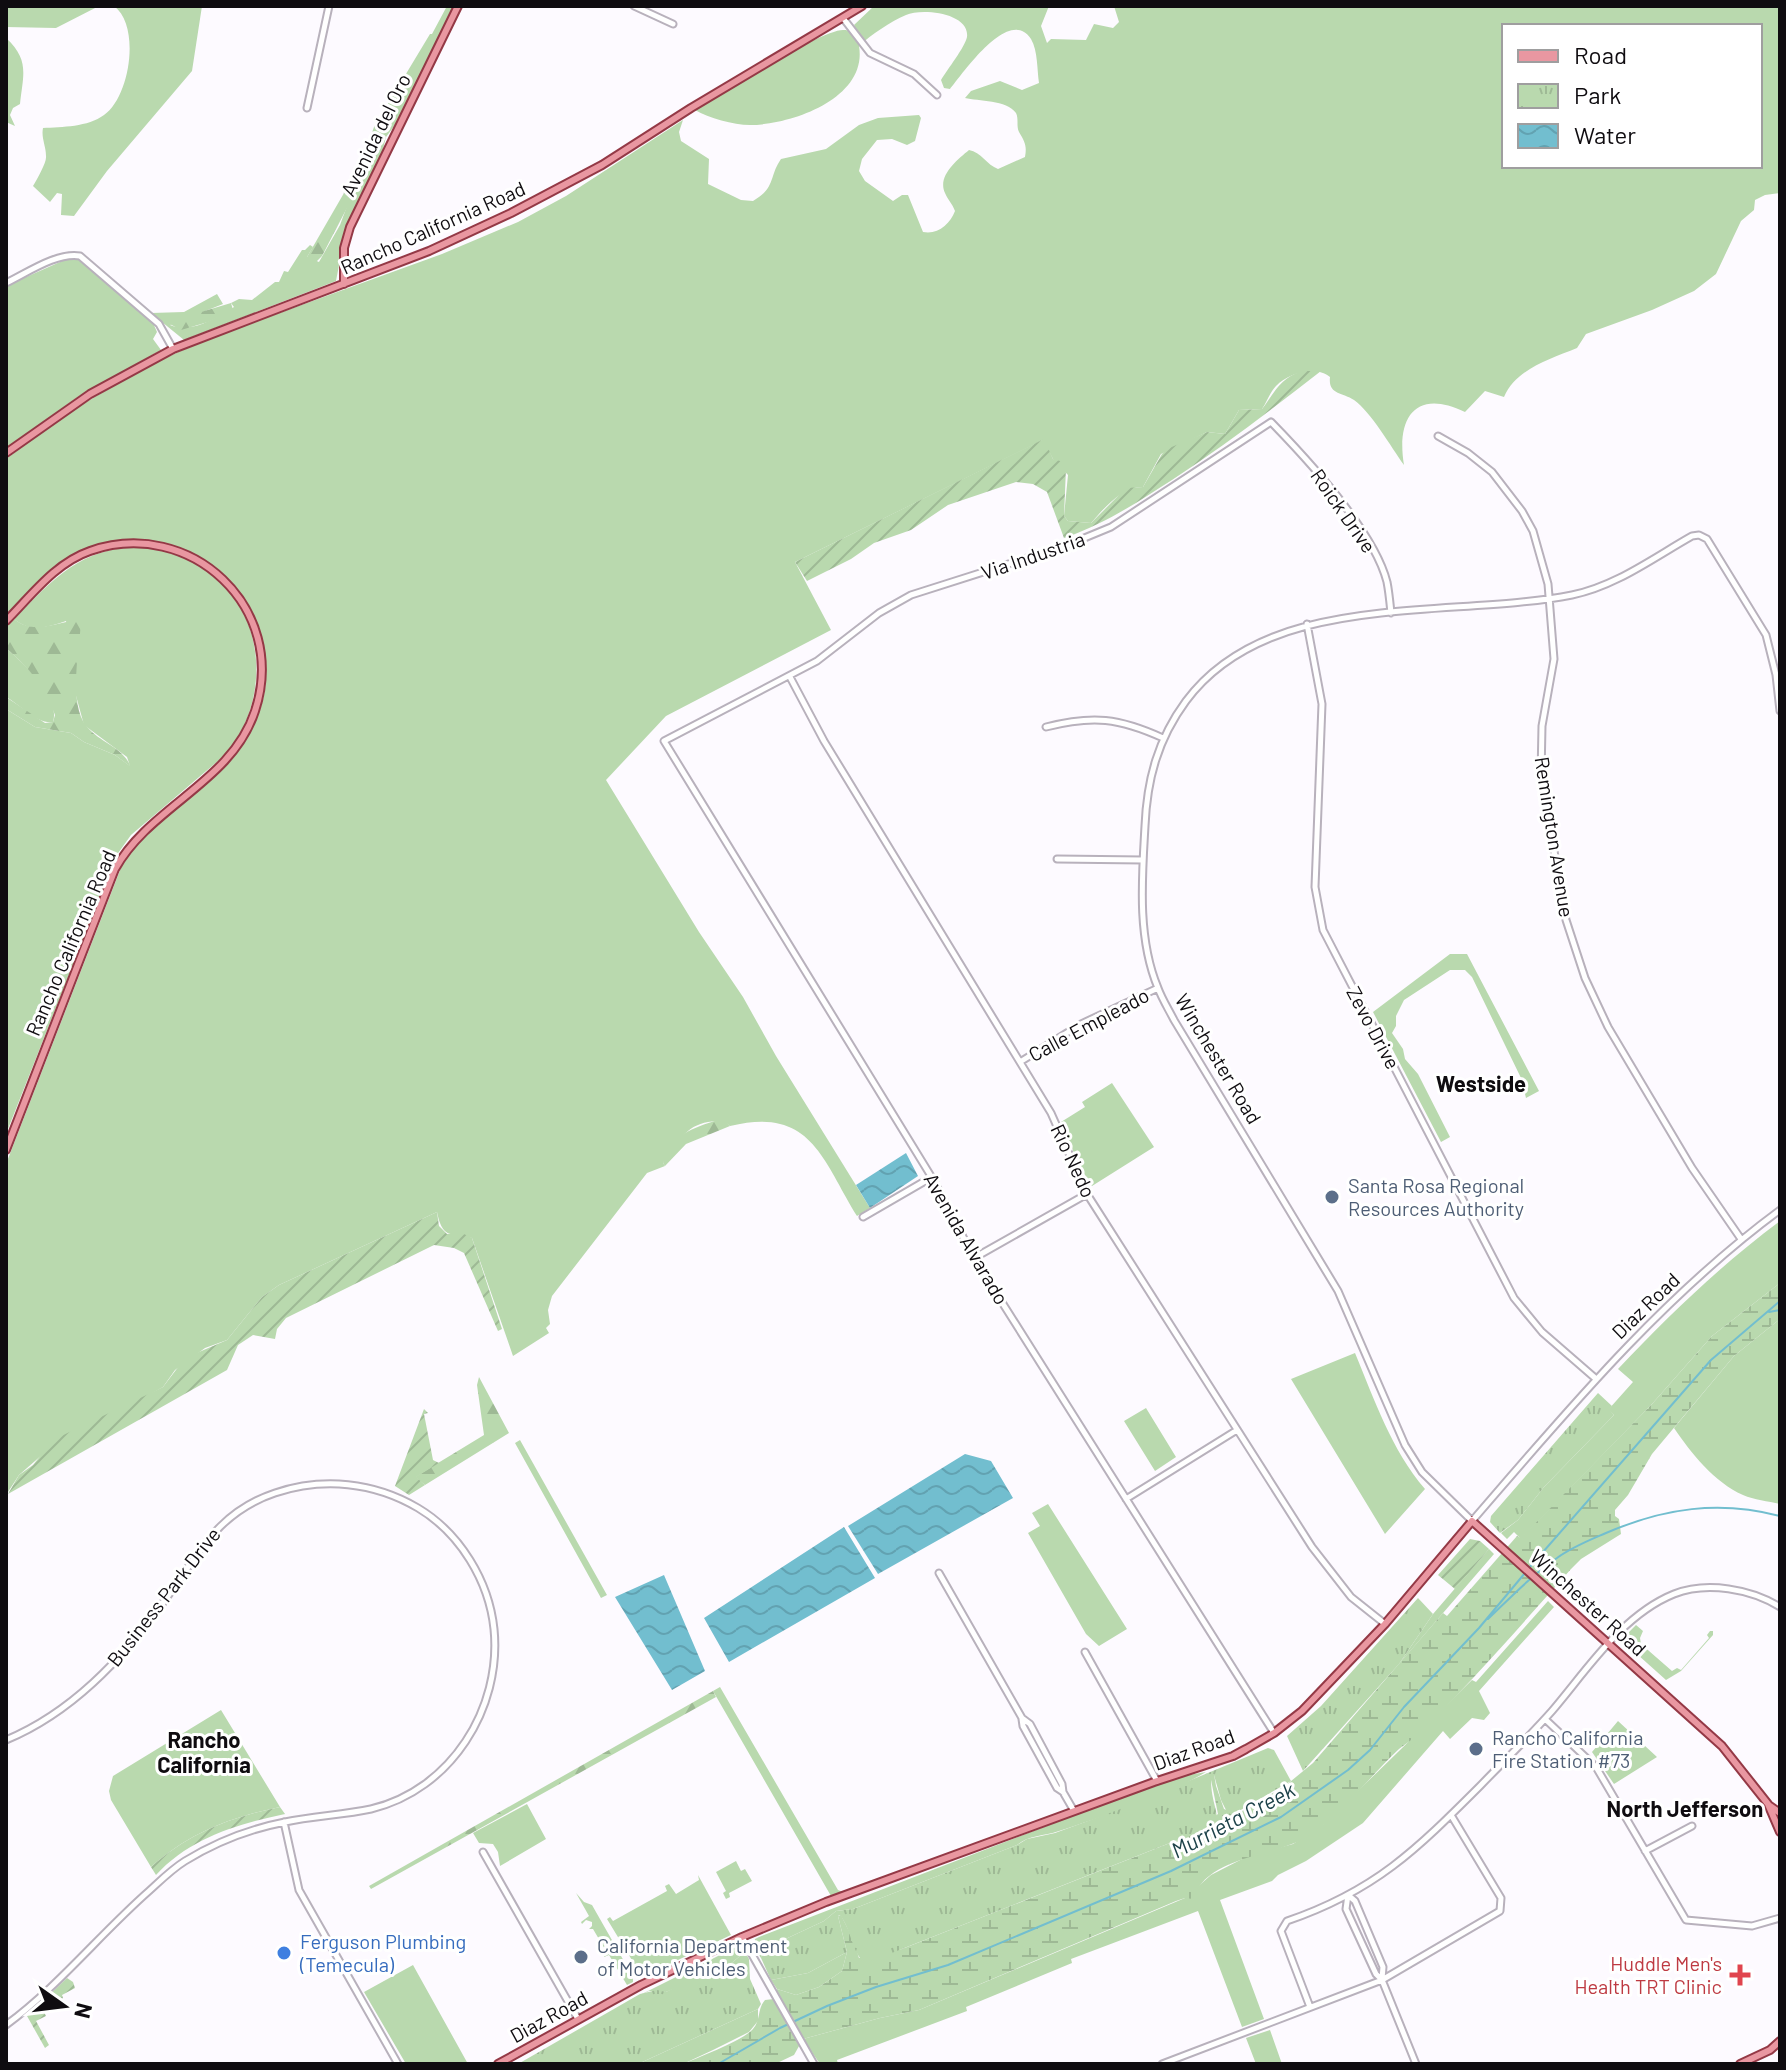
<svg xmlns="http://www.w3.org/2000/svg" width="1786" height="2070" font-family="Barlow,sans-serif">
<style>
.grass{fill:#b9d9ae;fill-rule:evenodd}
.forest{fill:url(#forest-firs)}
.wetland{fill:url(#wetland-marsh)}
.park{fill:url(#park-tufts)}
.garden{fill:url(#garden-furrows)}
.water{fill:url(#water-waves)}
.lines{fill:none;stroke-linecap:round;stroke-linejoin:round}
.stream{stroke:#72becf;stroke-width:2}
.minor-casing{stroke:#b8b1bc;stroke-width:9}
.major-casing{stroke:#943946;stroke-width:10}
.minor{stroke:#fff;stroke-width:5}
.major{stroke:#e997a1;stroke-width:6}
.service-dot{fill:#5c6f8a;stroke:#fff;stroke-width:3}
.shop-dot{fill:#3f7fe0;stroke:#fff;stroke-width:3}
.health-dot{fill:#e0444e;stroke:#fff;stroke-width:3}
.labels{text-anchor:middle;stroke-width:6;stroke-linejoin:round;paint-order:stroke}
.street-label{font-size:20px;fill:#0f0c10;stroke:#fff}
.service-label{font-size:20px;fill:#4e5e75;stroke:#fff;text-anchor:start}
.shop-label{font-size:20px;fill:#366cbe;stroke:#fff;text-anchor:start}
.health-label{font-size:20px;fill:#be3a42;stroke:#fff;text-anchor:end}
.neighbourhood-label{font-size:22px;font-weight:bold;fill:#0f0c10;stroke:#fff}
.water-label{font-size:22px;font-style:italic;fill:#1d4249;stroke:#fff}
</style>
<defs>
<pattern id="forest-firs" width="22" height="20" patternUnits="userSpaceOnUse" patternTransform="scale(2)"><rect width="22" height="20" fill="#b9d9ae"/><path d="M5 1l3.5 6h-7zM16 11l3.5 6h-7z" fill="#9eb995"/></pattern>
<pattern id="wetland-marsh" width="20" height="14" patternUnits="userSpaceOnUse" patternTransform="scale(2)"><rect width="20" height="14" fill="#b9d9ae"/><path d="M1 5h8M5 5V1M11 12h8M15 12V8" fill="none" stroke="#9eb995"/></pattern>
<pattern id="park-tufts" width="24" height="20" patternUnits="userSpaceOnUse" patternTransform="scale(2)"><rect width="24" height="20" fill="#b9d9ae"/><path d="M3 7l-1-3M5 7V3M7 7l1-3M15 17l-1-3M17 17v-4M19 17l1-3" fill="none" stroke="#9eb995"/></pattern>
<pattern id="garden-furrows" width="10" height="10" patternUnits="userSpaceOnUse" patternTransform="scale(2)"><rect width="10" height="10" fill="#b9d9ae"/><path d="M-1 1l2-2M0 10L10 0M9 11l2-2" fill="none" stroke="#9eb995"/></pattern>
<pattern id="water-waves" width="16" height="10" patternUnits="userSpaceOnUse" patternTransform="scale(2)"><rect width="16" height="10" fill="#72becf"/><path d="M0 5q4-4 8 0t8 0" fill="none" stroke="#62a2b1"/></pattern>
</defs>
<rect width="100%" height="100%" fill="#fdfaff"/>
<path class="grass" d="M6,6H99L56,28L6,27Z
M114,6H202L192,71L107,171L74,216L61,215L62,194L57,193L50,202L33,186C37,179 47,162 46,156C46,146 41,138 43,128C62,127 88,127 104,115C130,97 141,26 114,6Z
M447,6H454L395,125L386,137L381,157L346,229L336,281L184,340L151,313L184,312L217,294L223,304L170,325C192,334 215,318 234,307L231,303L239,299L252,300L275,282H279L284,271L288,272L302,250H305L310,245L313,247L307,257L319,262L340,225L350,198L344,193L341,185L352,182L354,174L358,173L374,127L430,34H432Z
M874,6H1049L1041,26L1047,43L1051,39L1086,40L1094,24L1113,28L1119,22L1114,6H1780V193L1765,195L1755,200L1754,210L1741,221L1716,274L1694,291L1652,310L1586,334L1577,348C1550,359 1516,369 1504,397L1485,391L1465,412C1416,388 1396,417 1404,465C1391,447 1371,412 1354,400C1342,392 1328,395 1330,377C1315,365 1289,373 1276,386C1270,392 1267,402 1262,409L1239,410L1225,434L1207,432L1161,454L1143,487C1123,486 1104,508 1091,523L1068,521L1064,516L1068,475L1053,459L1043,440L795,562L831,630L666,716L606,780L699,932L743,997L776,1056L870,1208L857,1216C822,1159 811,1106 730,1126C721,1117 698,1122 688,1131C678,1139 670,1153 663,1163L665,1166L647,1173L552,1296L548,1310L550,1324L546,1328L549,1333L513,1356L472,1238C449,1234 442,1237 437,1212L279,1285L262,1297L227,1340L205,1348L175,1370L163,1387L43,1454L19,1475L6,1495V1164L124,860L150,830L229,763C249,738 266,709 266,675C267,581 174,514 85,549C53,561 29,591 6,615V459L63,416L142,369L200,342L442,254L518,222L566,196L683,120L679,132L681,141L709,159L708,184L741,200L753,201C776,188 769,176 781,159L826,149L859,125L878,118L919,115L921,118L915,141L907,145L892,139L877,140L862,159L859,171L865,181L893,201L902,195H908L923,232C938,235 950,224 955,211C952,203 948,200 945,193C937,176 957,160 969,150C981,152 987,165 998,169L1025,157C1027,146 1025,142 1019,132C1016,126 1019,119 1016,113C1007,100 978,101 965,98L971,91L1000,81L1022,90L1039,83C1037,70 1038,51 1031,39C1009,5 962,75 950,89L944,88L941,80C947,70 965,47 967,37C970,13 922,8 906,15C890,22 872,34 859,46C868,98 792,125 750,125C733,125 709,118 695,110C719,95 823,28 844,30C849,30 851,32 855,36L858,32L854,25ZM1504,26H1760V166H1504Z
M6,38C30,60 23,75 20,104L13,108L10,115L15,126L6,122Z
M69,258H77L84,262L153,323L157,332L153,339L161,350L79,396L6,448V286Z
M145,547C166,551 186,557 204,568C267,609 272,701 225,755L131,835L116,856L6,1134V709L35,727L71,733L84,742L115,755L130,766L127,757L84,725L75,692L76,678L66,621C48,627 31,633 14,619C54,578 83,545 145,547Z
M6,648C23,663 61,696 53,722C36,724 21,705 6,697Z
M1450,954H1467L1539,1091L1526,1098L1521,1078L1472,977L1465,970H1450L1404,1000L1396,1016V1026L1392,1033L1403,1049L1405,1059L1418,1074L1450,1137L1441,1142L1373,1012Z
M1112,1083L1154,1147L1092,1186L1080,1167L1061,1122L1085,1107L1082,1102Z
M1780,1221V1283L1712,1336L1652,1404L1521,1539L1514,1532L1507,1539L1501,1533L1518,1520L1544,1487L1614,1415L1608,1410L1633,1382L1618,1369C1669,1315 1721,1265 1780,1221Z
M1780,1319V1504C1768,1501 1754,1500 1743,1495C1714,1482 1691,1453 1674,1428L1734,1356Z
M1355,1353C1375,1401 1391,1449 1425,1489L1385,1534L1291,1379Z
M1146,1408L1176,1457L1155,1471L1124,1421Z
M520,1440L607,1595L601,1598L515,1443Z
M1048,1504L1127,1629L1099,1646L1086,1634L1028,1533L1040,1526L1032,1513Z
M1489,1549L1494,1554L1399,1664L1433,1614Z
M1548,1601L1554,1607L1479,1691L1490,1713L1484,1720L1472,1718L1450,1739L1443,1731L1363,1823L1306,1861L1278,1875L1272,1881L1220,1900L1264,2019L1242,2027L1198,1911L1071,1959L1072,1963L966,2007L967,2011L837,2060L838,2064H820L803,2039L880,2018L919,2010L1185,1898L1211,1875L1248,1856L1293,1844L1324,1824L1472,1680L1476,1682Z
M1636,1625L1643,1631L1640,1638L1641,1644L1672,1671L1677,1668L1681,1670L1709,1638L1707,1635L1710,1631H1713V1635L1681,1671L1666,1680L1628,1646L1627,1634Z
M720,1687L838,1890L843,1892L831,1896L713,1691Z
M221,1710L280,1807C231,1817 189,1833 151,1867L111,1800L109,1791L113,1776Z
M1618,1721L1657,1757L1614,1784L1592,1752Z
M1206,1772C1166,1796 1104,1816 1059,1831C1044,1836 1029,1835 1017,1845L853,1909L836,1911L824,1921L762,1950L761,1958L753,1946L755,1939L759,1937L1171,1778Z
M527,1804L546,1839L500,1866L498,1852L493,1844L479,1843L473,1833Z
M736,1861L741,1871L745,1869L752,1881L729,1893L730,1897L726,1899L723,1893L726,1891L716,1872Z
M698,1875L731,1935L644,1976L641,1975L607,1919L610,1917L613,1921L667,1891L665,1886L669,1884L676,1894L699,1880Z
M576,1893L584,1902L592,1905L633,1977V1982L627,1985L609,1955L604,1957L606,1951L593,1929H589L592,1926V1922L586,1920L582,1924L581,1922L589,1916Z
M738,1946L745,1952L729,1965L666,1992L649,1991L626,2002Z
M847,1952L842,1971L819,1987L796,1995L777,1989L771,1980L808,1973Z
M413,1965L468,2064H406L364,1992Z
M758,2009V2021L749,2032L713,2050L683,2064H638Z
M1270,2030L1282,2064H1256L1246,2038Z"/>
<path class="forest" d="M344,193L350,198V202L322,256L311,267L307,263V257Z
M231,303L233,310L208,322L181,330L168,323L169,317L191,315Z
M14,619C35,636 57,621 81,620C80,649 66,709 90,730C104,744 123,748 131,767L115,755L84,742L71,733L35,727L6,709V697L45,723L53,722L55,715C45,686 29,668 6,648V627Z
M718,1120L726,1122L730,1126L686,1144L665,1166L663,1163C671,1135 692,1128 718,1120Z
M479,1377L509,1433L425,1485L415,1477L484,1435L477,1385Z
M713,1691L716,1697L371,1889L369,1886Z"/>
<path class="wetland" d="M1780,1283V1319L1734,1356L1652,1454L1628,1495L1615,1510V1516L1619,1519L1621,1534L1581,1559L1571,1569C1521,1625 1472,1682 1418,1734C1412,1740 1405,1744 1399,1749C1369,1777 1345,1811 1312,1834C1277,1858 1208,1854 1193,1899L1185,1898L1176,1901L919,2010L880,2018L803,2039L794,2055L775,2064H683C699,2057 742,2041 753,2029C761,2020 757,2009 765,2000L774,1999L777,1989L796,1995L819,1987L842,1971L847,1952L838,1916L841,1915L853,1939L859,1958L902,1949L1180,1839L1218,1814L1210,1775L1214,1774L1216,1786L1224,1809L1237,1814L1285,1786L1313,1763L1443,1613L1447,1616L1517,1536L1521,1538L1652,1404L1712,1336Z"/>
<path class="park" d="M1598,1393L1612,1406L1609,1410L1614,1415L1544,1487L1518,1520L1500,1533L1490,1522L1491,1516Z
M1418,1598L1433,1614L1399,1664L1303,1771L1287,1736L1321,1706Z
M1268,1748L1274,1750L1291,1781L1232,1815L1227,1812L1221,1800L1214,1775H1211C1210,1822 1237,1814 1180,1839L869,1962H864C852,1952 851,1929 840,1915L838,1916L847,1952L808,1973L771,1980L761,1958L762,1950L824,1921L836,1911L853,1909L1017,1845L1027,1839L1055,1833L1126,1807Z
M745,1952L749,1959L750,1979L761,2004L758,2009L638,2064H518L640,1994L657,1990L666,1992L719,1963L729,1965Z"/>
<path class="garden" d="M1302,371H1321C1272,409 1224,446 1172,480C1136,503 1105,524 1064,538L1047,492L1033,484L1016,482L948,505L911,530L874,543L851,559L807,581L795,562L1044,439L1053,459L1060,461L1066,468L1064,516L1068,521L1091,523L1126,488L1143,487L1162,454L1167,449L1207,432L1225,434L1239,410L1262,409C1275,392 1280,378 1302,371Z
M437,1212L439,1226L447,1234L462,1233L472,1238L502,1329L498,1331L464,1253L454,1248L434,1245L286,1318L277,1329L275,1339L253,1335L238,1345L227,1370L8,1494L19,1475L33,1465L53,1440L163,1387L185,1358L227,1340L262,1297L279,1285Z
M424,1409L428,1413L424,1414L433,1460L439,1463L416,1477L425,1485L409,1495L395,1486Z
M1470,1539L1480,1541L1489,1549L1455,1589L1438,1575Z
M280,1807L285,1814C237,1824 190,1838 156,1875L151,1867C189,1833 231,1817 280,1807Z
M67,1978L73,1982L75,1988L62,1995L63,1998L44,2012L46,2016L36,2021L49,2045L45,2048L27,2016Z"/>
<path class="water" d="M906,1153L918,1176L870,1208L856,1185Z
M965,1454L991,1461L1013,1498L878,1574L848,1526Z
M844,1527L875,1578L729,1662L704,1618Z
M664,1575L705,1671L672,1690L615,1597Z"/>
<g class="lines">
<path class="stream" d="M1769,1312L1780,1310
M1529,1568L1711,1360L1780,1301
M1488,1619C1510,1598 1532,1575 1557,1558C1572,1547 1590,1540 1606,1533C1664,1508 1719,1500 1780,1516
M718,2064L780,2028L827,2006L876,1987L948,1965L1171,1871L1281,1817L1348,1770L1370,1750L1404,1707L1479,1628L1525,1573"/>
<g class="minor-casing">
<path id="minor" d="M634,6L673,24
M843,18L870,53L914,74L937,95
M307,108L329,6
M6,283C27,273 57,252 80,256L159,324L173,349
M1438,436L1468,453L1492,472L1522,511L1533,531L1548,584L1554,659L1542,726L1541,776L1566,920L1585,978L1608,1027L1692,1168L1741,1239
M1307,624L1322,704L1315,887L1323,930L1514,1298L1542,1332L1595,1378
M790,677L824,741L1051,1113L1087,1194L1312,1547L1351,1597L1385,1624
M1780,711L1776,675L1766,635L1707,539L1699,535L1692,536C1653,558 1616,586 1572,595C1449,619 1269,589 1186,701C1158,739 1147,779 1145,826C1142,878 1137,938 1158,988C1162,999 1169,1010 1174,1020L1338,1291L1405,1445L1422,1472L1472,1521C1567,1411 1662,1297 1780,1210
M1046,727C1093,715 1119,718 1163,738
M1057,859L1143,860
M1020,1062L1081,1024L1158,988
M863,1217L932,1177
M974,1258L1087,1194
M1126,1499L1237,1430
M939,1573L1022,1718L1030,1724L1062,1784L1063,1792
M1085,1652L1157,1781
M1022,1719L1023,1726L1057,1788L1063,1792L1074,1811
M1545,1719L1596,1767L1686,1920L1752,1926L1780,1918
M1274,1733L974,1258L934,1181L664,741L817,661L879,613L911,595L1065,546L1111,527L1271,422C1308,460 1374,531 1387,582C1389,592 1390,603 1391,613
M6,1740C71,1713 121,1660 162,1604C197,1558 215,1513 275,1493C323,1477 374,1482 418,1508C460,1533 489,1581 494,1629C502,1708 451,1790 371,1809C343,1815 313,1816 285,1822C249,1829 216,1842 185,1861C172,1869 160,1881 149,1891C100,1934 58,1987 6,2025
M284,1822L299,1890L398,2064
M1645,1851L1692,1826
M483,1852L578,2019
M1348,1895L1346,1909L1376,1974L1382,1980L1416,2064
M1348,1895L1355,1901L1383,1967L1382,1979
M742,1937L814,2064
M1310,2007L1281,1931L1287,1921C1375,1891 1416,1850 1480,1786C1504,1761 1529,1737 1552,1711C1587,1670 1622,1615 1674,1594C1707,1581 1751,1589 1780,1607
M1162,2064L1382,1980L1500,1911L1501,1898L1451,1815"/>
</g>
<g class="major-casing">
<path id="major" d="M344,284V248L350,227L458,6
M6,453L90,394L173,349L429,251L511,213L602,165L691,108L862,6
M6,621C31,596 55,563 90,551C190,516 289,608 255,711C232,782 150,806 115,869L6,1150
M1770,1806L1780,1813
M498,2064L641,1985L742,1937L826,1902L1154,1782L1233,1756L1246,1749L1274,1733L1302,1711L1385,1624L1472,1521L1722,1746L1768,1804L1780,1832
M1740,2064L1770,2050L1780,2041"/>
</g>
<use href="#minor" class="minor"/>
<use href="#major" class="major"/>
</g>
<g class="service-dot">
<circle cx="1332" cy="1197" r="8"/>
<circle cx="1476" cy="1749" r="8"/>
<circle cx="581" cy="1957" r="8"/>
</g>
<circle class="shop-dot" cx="284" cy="1953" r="8"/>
<path class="health-dot" d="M1736 1963h8v8h8v8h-8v8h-8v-8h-8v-8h8z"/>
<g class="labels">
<g class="street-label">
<text transform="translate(376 135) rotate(-64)" y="7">Avenida del Oro</text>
<text transform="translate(433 228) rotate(-24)" y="7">Rancho California Road</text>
<text transform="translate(1343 511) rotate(55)" y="7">Roick Drive</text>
<text transform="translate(1033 556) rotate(-19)" y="7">Via Industria</text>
<text transform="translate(1554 837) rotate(81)" y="7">Remington Avenue</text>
<text transform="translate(71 943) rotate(-67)" y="7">Rancho California Road</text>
<text transform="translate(1089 1025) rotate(-28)" y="7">Calle Empleado</text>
<text transform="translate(1373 1028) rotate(62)" y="7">Zevo Drive</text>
<text transform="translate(1218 1059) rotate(59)" y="7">Winchester Road</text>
<text transform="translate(1073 1161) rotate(65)" y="7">Rio Nedo</text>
<text transform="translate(966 1239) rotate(60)" y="7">Avenida Alvarado</text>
<text transform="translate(1646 1306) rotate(-44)" y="7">Diaz Road</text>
<text transform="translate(164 1597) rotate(-52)" y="7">Business Park Drive</text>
<text transform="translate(1588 1603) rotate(42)" y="7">Winchester Road</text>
<text transform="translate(1194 1750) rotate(-20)" y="7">Diaz Road</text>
<text transform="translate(549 2017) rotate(-29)" y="7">Diaz Road</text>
</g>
<g class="service-label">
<text x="1348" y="1193">Santa Rosa Regional<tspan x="1348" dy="23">Resources Authority</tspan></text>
<text x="1492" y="1745">Rancho California<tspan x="1492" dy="23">Fire Station #73</tspan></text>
<text x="597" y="1953">California Department<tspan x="597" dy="23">of Motor Vehicles</tspan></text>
</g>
<g class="shop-label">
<text x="300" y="1949">Ferguson Plumbing<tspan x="300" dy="23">(Temecula)</tspan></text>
</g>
<g class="health-label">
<text x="1722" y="1971">Huddle Men's<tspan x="1722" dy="23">Health TRT Clinic</tspan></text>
</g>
<g class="neighbourhood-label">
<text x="1481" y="1092">Westside</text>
<text x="204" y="1748">Rancho<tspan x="204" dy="25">California</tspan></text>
<text x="1685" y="1817">North Jefferson</text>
</g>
<g class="water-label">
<text transform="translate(1233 1820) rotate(-28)" y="8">Murrieta Creek</text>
</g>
</g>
<rect width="1786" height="2070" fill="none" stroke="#0f0c10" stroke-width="16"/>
<rect x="1502" y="24" width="260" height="144" fill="#ffffff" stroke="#9f9e9f" stroke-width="2"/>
<rect x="1518" y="50" width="40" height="12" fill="#e997a1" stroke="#9f9e9f" stroke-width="2"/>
<text x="1574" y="64" font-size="24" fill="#0f0c10">Road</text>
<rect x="1518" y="84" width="40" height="24" fill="url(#park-tufts)" stroke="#9f9e9f" stroke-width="2"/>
<text x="1574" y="104" font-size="24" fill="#0f0c10">Park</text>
<rect x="1518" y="124" width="40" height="24" fill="url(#water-waves)" stroke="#9f9e9f" stroke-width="2"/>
<text x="1574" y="144" font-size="24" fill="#0f0c10">Water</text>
<g transform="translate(64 2006) rotate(104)" stroke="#ffffff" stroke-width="6" paint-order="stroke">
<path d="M0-6L14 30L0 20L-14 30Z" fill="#0f0c10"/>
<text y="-12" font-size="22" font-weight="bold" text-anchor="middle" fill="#0f0c10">N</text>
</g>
</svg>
